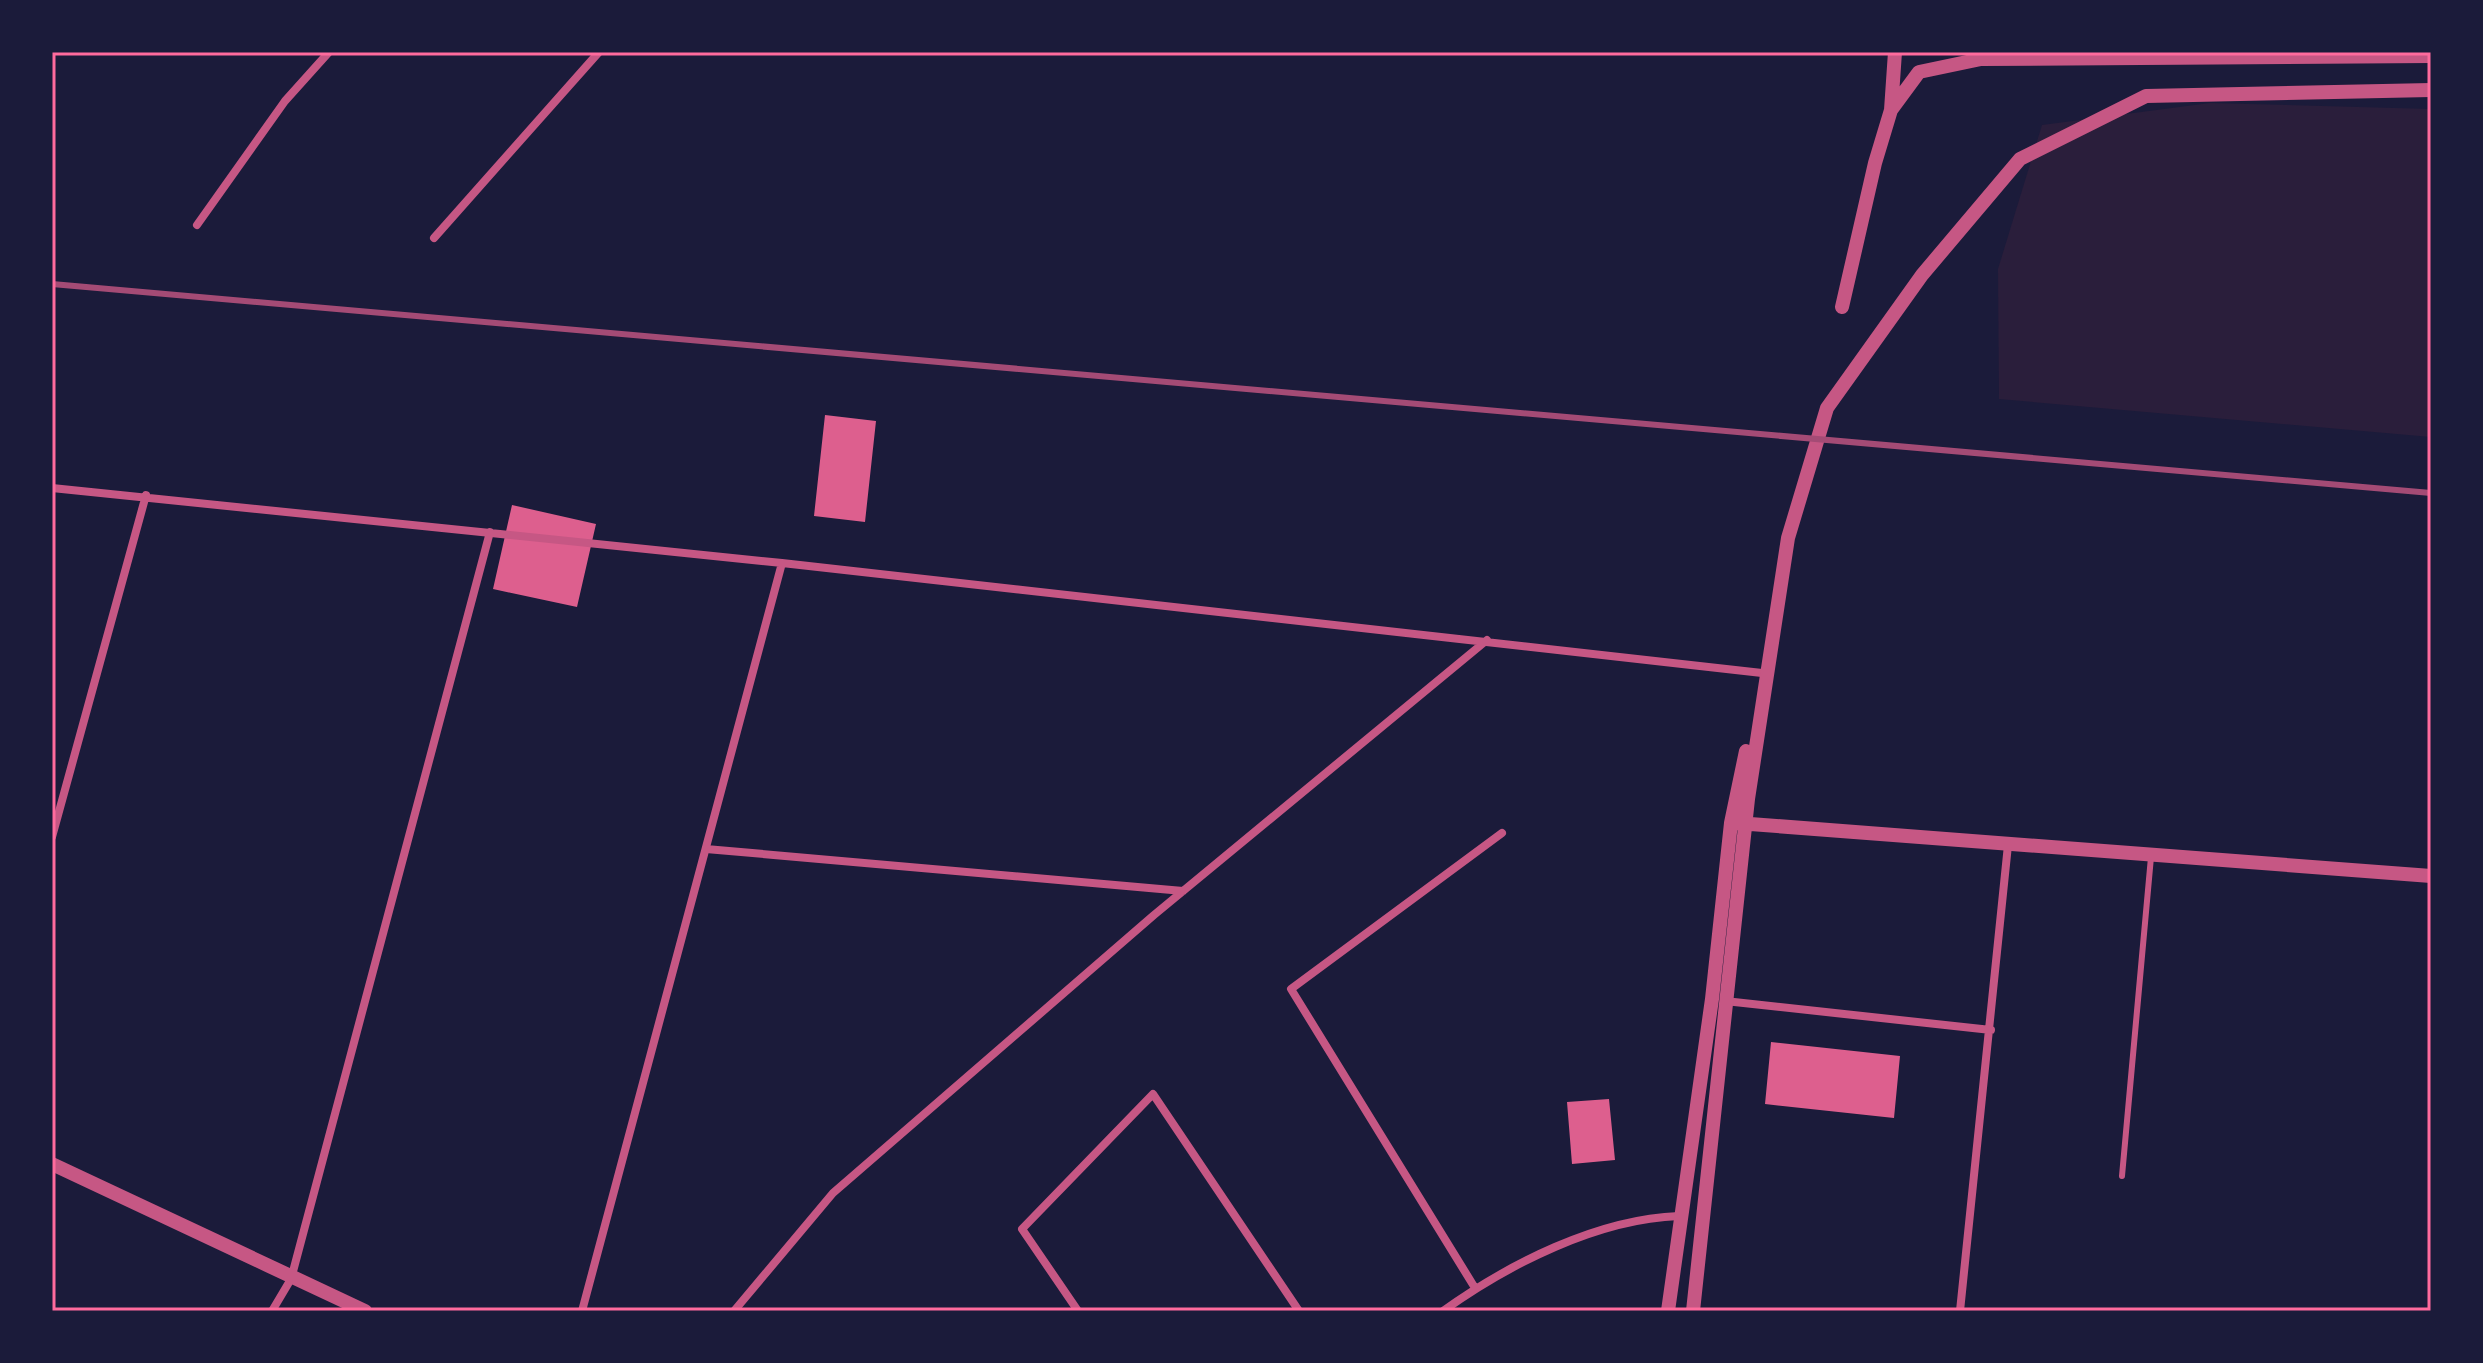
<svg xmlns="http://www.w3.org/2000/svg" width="2483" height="1363" font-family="Rubik,sans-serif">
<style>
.green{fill:#2a1e3b}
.building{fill:#dd5f8e}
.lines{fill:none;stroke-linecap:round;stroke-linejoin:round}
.service{stroke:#c65784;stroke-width:6}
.minor{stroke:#c65784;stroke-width:8}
.tertiary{stroke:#c65784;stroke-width:14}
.rail{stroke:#a44b75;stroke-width:6}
.neatline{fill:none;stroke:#ff6b9d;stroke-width:3}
</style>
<rect width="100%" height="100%" fill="#1b1b3a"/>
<path class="green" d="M2210,103L2431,109V437L1999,399L1998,269L2042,125Z"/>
<path class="building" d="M825,415L876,421L865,522L814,516Z
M512,505L596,524L577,607L493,589Z
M1771,1042L1900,1056L1894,1118L1765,1104Z
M1609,1099L1615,1160L1572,1164L1567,1102Z"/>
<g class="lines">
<path class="service" d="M2122,1176L2151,857"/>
<path class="minor" d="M197,225L285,101L329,52
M434,238L599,52
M52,488L782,563L1762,673
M52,837L146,495
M706,849L1183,891
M1725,1001L1991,1030
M1475,1288L1291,989L1502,833
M272,1311L291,1279L490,532
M582,1311L782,563
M734,1311L833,1193L1154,915L1487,640
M1078,1311L1022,1229L1153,1094L1299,1311
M1443,1311C1509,1264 1597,1219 1679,1216
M1960,1311L2008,845"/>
<path class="tertiary" d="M1891,110L1895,52
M1842,307L1875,163L1891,110L1919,72L1981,59L2431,56
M1737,823L2431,876
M52,1164L365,1311
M1668,1311L1712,999L1731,823L1746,751
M1693,1311L1748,799L1788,538L1827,408L1922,275L2020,159L2146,96L2431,90"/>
<path class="rail" d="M52,284L2431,493"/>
</g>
<rect width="2483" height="1363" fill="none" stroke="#1b1b3a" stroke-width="108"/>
<rect x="54" y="54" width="2375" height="1255" class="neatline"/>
</svg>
